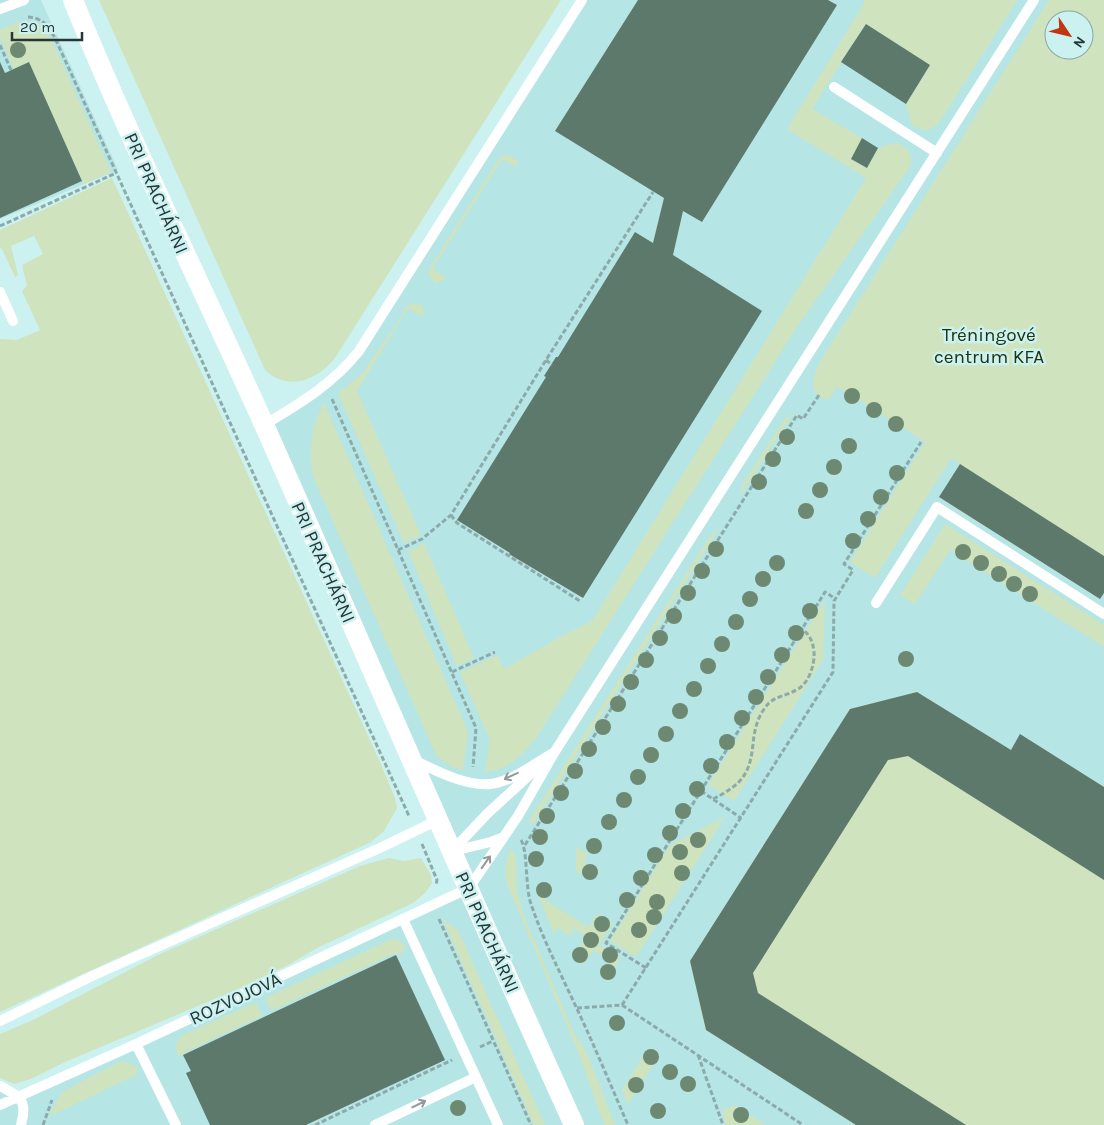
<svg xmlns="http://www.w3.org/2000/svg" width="1104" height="1125" font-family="Karla,sans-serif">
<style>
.built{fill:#b6e5e5;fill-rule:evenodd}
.green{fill:#cfe3be;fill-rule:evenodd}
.building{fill:#5d796c}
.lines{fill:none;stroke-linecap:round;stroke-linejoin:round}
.path{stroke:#8daaaa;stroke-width:3;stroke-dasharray:5 2.5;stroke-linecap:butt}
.lane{stroke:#fff;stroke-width:10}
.street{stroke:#fff;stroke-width:20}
.tree{fill:#6d8972}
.oneway{stroke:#929a9a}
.labels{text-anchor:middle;stroke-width:5;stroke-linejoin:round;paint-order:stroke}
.street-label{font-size:19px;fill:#263535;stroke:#ccf1f1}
.park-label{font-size:19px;fill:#20340a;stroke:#ccf1f1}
</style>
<rect width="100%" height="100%" fill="#ccf1f1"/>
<path class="built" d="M0,0H41L118,170L0,219Z
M582,0H893L981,56L1017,0H1104V1125H0V1086L19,1097L469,888L264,425L339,374ZM1054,20H1084V50H1054Z"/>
<path class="green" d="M99,0H561L335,358C318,380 288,392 265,370Z
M864,0H1017L938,124C926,134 923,129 912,126L906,104L930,65L865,24L812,109L862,138L851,159L867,168C877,149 877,145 899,143C909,149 914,157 909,168L797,327L540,732C526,752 510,770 485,772L490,740L460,672L497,655L504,669L558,638L592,621L866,178L787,129L865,2Z
M1049,0H1104V593L1100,599L939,497L960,464L951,458L875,578L850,562L925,442L899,425L898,422L895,423L876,411V408L873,409L854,397L853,394L850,395L837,387L828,400C804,393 814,372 823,357ZM1054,20H1084V50H1054Z
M19,21L36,22L48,32L111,172L84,184L28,62L14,69L0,37V30Z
M509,154L517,161V168L502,159L433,268L447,279L436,283L428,276L431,266L500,157Z
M112,178L380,762L395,798L397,808L384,831L371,842L0,1012V339L17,340L40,330L22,291L27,286L22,265L43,254L34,236L11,246L18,275L15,277L2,249L0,248V230Z
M413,303L423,306L424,317L408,308L357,391L421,535L404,543L338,393L361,375L401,317L405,307Z
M324,403L468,732L463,770L452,767L437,757L312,474C309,448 311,425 324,403Z
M793,413L740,496L742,485L785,418Z
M945,524L1104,625V647L950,550L915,604L901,596V594Z
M719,529L533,824L529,821L710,536Z
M424,543L474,658L457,666L408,551Z
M825,600L823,660L734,801L708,785Z
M917,692L1011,750L1020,734L1104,787V1125H856L705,1029L690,961L850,709Z
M725,817L636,957L610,941L670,845Z
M576,846L588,854L584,862L599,871L595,876L586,877L576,871Z
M511,848L515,855L516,861L517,890L522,911L573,1031L587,1053L615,1125H604L579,1054L507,884C504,870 505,861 511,848Z
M389,858L404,861L421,858L431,875L432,883L425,893L413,903L317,948L290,964L236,990L65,1062L31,1079L14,1084L0,1078V1034L35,1019L160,954L360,866Z
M537,885L553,886L545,900L588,927L597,914L613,923L599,945L621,958L607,980L602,977L611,962L593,950L583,965L573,958L586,936L574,928L569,936L558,928L554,934L539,897Z
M443,920L458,930L545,1125H534Z
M394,938L402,942L405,945L404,952L396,955L395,953L271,1011L265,998Z
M256,1002L262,1016L183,1053V1055L179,1056C174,1049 176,1042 181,1036Z
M648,1048L659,1055L628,1104L622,1090Z
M119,1062H126L137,1067L138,1071L136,1075L48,1117L62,1092Z
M734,1105L765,1125H726L722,1111Z"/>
<path class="building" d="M638,0H828L837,5L702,222L683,211L673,255L762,311L583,598L509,554L510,553L457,520L546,377L544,376L556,357H558L635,232L653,243L664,198L555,131Z
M866,24L930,65L906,104L841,62Z
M0,62L5,73L29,62L82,181L0,218Z
M862,138L878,148L867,168L851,159Z
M960,464L1104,556V593L1100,599L939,497Z
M917,692L1011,750L1020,734L1104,787V880L908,756L888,760L753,973L758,993L966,1125H856L706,1030L690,961L850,709Z
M396,955L445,1060L306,1125H210L186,1073L191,1071L183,1055Z"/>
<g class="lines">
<path class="path" d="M28,17C43,18 48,26 55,38L409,816
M0,45L11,70
M0,226L116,173
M546,360L552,365
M332,399L476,728L473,767
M451,515L457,523L580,601
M398,550L422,539L451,515L546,360L653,192
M452,672L495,652
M701,791L741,818
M713,799C741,785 750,775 753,744C754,734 756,723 761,714C772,694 781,699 798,689C809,683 815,664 814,652C813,642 810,635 802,629
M521,840C528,851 525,887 531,904C543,940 561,974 577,1009C595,1047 611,1086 628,1125
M422,844L437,880L436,885
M525,845L797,415L803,419L819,395
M439,919L531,1125
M646,968L606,943L825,592L836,599
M622,1005L803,1125
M577,1008L622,1005L833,672L834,601L853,570L844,564L921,442
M480,1047L493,1041
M698,1055L723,1125
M43,1125L52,1100
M315,1125L452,1060"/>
<path class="lane" d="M0,9L24,0
M834,87L937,153
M0,292L13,321
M264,425C299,404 333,384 359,351L582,0
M876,603L937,507L1104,614
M414,760C434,770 467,787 491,784C513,781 534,764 553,753
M452,851L487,814L538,767
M453,851L491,842L504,837
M403,919L498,1125
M0,1021L92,976L382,847L438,820
M136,1044L176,1125
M0,1086C20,1097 28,1100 21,1125
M0,1105L136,1044L469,888L518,816L554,753L1034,0
M375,1125L476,1077"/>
<path class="street" d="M73,0C132,146 202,286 266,429C369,661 469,894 574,1125"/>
</g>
<g class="tree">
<circle cx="18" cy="50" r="8"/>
<circle cx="852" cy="396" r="8"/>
<circle cx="874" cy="410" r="8"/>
<circle cx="896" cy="424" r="8"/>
<circle cx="787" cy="437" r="8"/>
<circle cx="849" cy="446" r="8"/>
<circle cx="773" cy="459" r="8"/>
<circle cx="834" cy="467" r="8"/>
<circle cx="897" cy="473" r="8"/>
<circle cx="759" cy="482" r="8"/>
<circle cx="820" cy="490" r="8"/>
<circle cx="881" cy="497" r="8"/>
<circle cx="806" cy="511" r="8"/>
<circle cx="868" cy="519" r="8"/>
<circle cx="853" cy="541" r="8"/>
<circle cx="716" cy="549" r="8"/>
<circle cx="963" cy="552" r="8"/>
<circle cx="777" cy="563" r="8"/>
<circle cx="981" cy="563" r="8"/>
<circle cx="702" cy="571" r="8"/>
<circle cx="999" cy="574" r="8"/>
<circle cx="763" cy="579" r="8"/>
<circle cx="1014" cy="584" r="8"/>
<circle cx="688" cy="593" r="8"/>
<circle cx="1030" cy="594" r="8"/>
<circle cx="750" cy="599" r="8"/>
<circle cx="810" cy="611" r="8"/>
<circle cx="674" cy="616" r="8"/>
<circle cx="736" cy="622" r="8"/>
<circle cx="796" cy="633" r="8"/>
<circle cx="660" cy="638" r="8"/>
<circle cx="722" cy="644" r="8"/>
<circle cx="782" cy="655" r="8"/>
<circle cx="906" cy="659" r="8"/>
<circle cx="646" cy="660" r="8"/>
<circle cx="708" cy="666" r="8"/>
<circle cx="768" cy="677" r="8"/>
<circle cx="631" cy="682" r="8"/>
<circle cx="694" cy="689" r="8"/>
<circle cx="756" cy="697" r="8"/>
<circle cx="618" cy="704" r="8"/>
<circle cx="680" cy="711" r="8"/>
<circle cx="742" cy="718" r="8"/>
<circle cx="603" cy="727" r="8"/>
<circle cx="666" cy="734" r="8"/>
<circle cx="727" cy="742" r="8"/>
<circle cx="589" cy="749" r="8"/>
<circle cx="651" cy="755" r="8"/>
<circle cx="711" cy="766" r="8"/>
<circle cx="575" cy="771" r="8"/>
<circle cx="638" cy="777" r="8"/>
<circle cx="697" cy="789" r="8"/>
<circle cx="561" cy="793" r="8"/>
<circle cx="624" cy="800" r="8"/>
<circle cx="683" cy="811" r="8"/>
<circle cx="547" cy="816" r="8"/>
<circle cx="609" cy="822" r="8"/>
<circle cx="670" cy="833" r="8"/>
<circle cx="540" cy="837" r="8"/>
<circle cx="698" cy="840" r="8"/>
<circle cx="594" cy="846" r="8"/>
<circle cx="680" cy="852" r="8"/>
<circle cx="655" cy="855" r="8"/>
<circle cx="536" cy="859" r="8"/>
<circle cx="590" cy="872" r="8"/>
<circle cx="682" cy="873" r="8"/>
<circle cx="641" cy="878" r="8"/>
<circle cx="544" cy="890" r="8"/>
<circle cx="627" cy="900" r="8"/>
<circle cx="657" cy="902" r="8"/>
<circle cx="654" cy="917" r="8"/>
<circle cx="602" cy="924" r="8"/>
<circle cx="639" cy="930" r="8"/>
<circle cx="591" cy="940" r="8"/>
<circle cx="580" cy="955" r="8"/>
<circle cx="610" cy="955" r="8"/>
<circle cx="608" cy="972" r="8"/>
<circle cx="617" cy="1023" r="8"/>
<circle cx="651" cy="1057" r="8"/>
<circle cx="670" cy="1072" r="8"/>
<circle cx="688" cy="1084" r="8"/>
<circle cx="636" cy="1085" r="8"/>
<circle cx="458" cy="1108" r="8"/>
<circle cx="658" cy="1111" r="8"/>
<circle cx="741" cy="1115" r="8"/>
</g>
<defs><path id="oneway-shaft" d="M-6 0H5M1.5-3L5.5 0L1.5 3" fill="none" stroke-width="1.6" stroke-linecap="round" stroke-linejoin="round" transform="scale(1.25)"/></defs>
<g class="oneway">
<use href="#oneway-shaft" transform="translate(511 776) rotate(155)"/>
<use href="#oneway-shaft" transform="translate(486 862) rotate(-55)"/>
<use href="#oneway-shaft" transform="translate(419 1104) rotate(-26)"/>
</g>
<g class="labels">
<g class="street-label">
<text transform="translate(157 193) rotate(66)" y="7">PRI PRACHÁRNI</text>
<text transform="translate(324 562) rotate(66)" y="7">PRI PRACHÁRNI</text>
<text transform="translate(488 932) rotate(66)" y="7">PRI PRACHÁRNI</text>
<text transform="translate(235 998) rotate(-25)" y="7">ROZVOJOVÁ</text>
</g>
<g class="park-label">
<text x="989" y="341">Tréningové<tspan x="989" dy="22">centrum KFA</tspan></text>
</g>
</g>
<g transform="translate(1069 35) rotate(125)"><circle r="24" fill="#ccf1f1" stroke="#8aa6a6"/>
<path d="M0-4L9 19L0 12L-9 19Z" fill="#bf3610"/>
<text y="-8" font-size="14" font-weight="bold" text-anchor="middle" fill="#263535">N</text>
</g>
<path d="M12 32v8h70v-8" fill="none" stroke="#263535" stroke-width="2.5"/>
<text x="20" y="32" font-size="15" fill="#263535" stroke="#ccf1f1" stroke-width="4" paint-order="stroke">20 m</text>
</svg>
